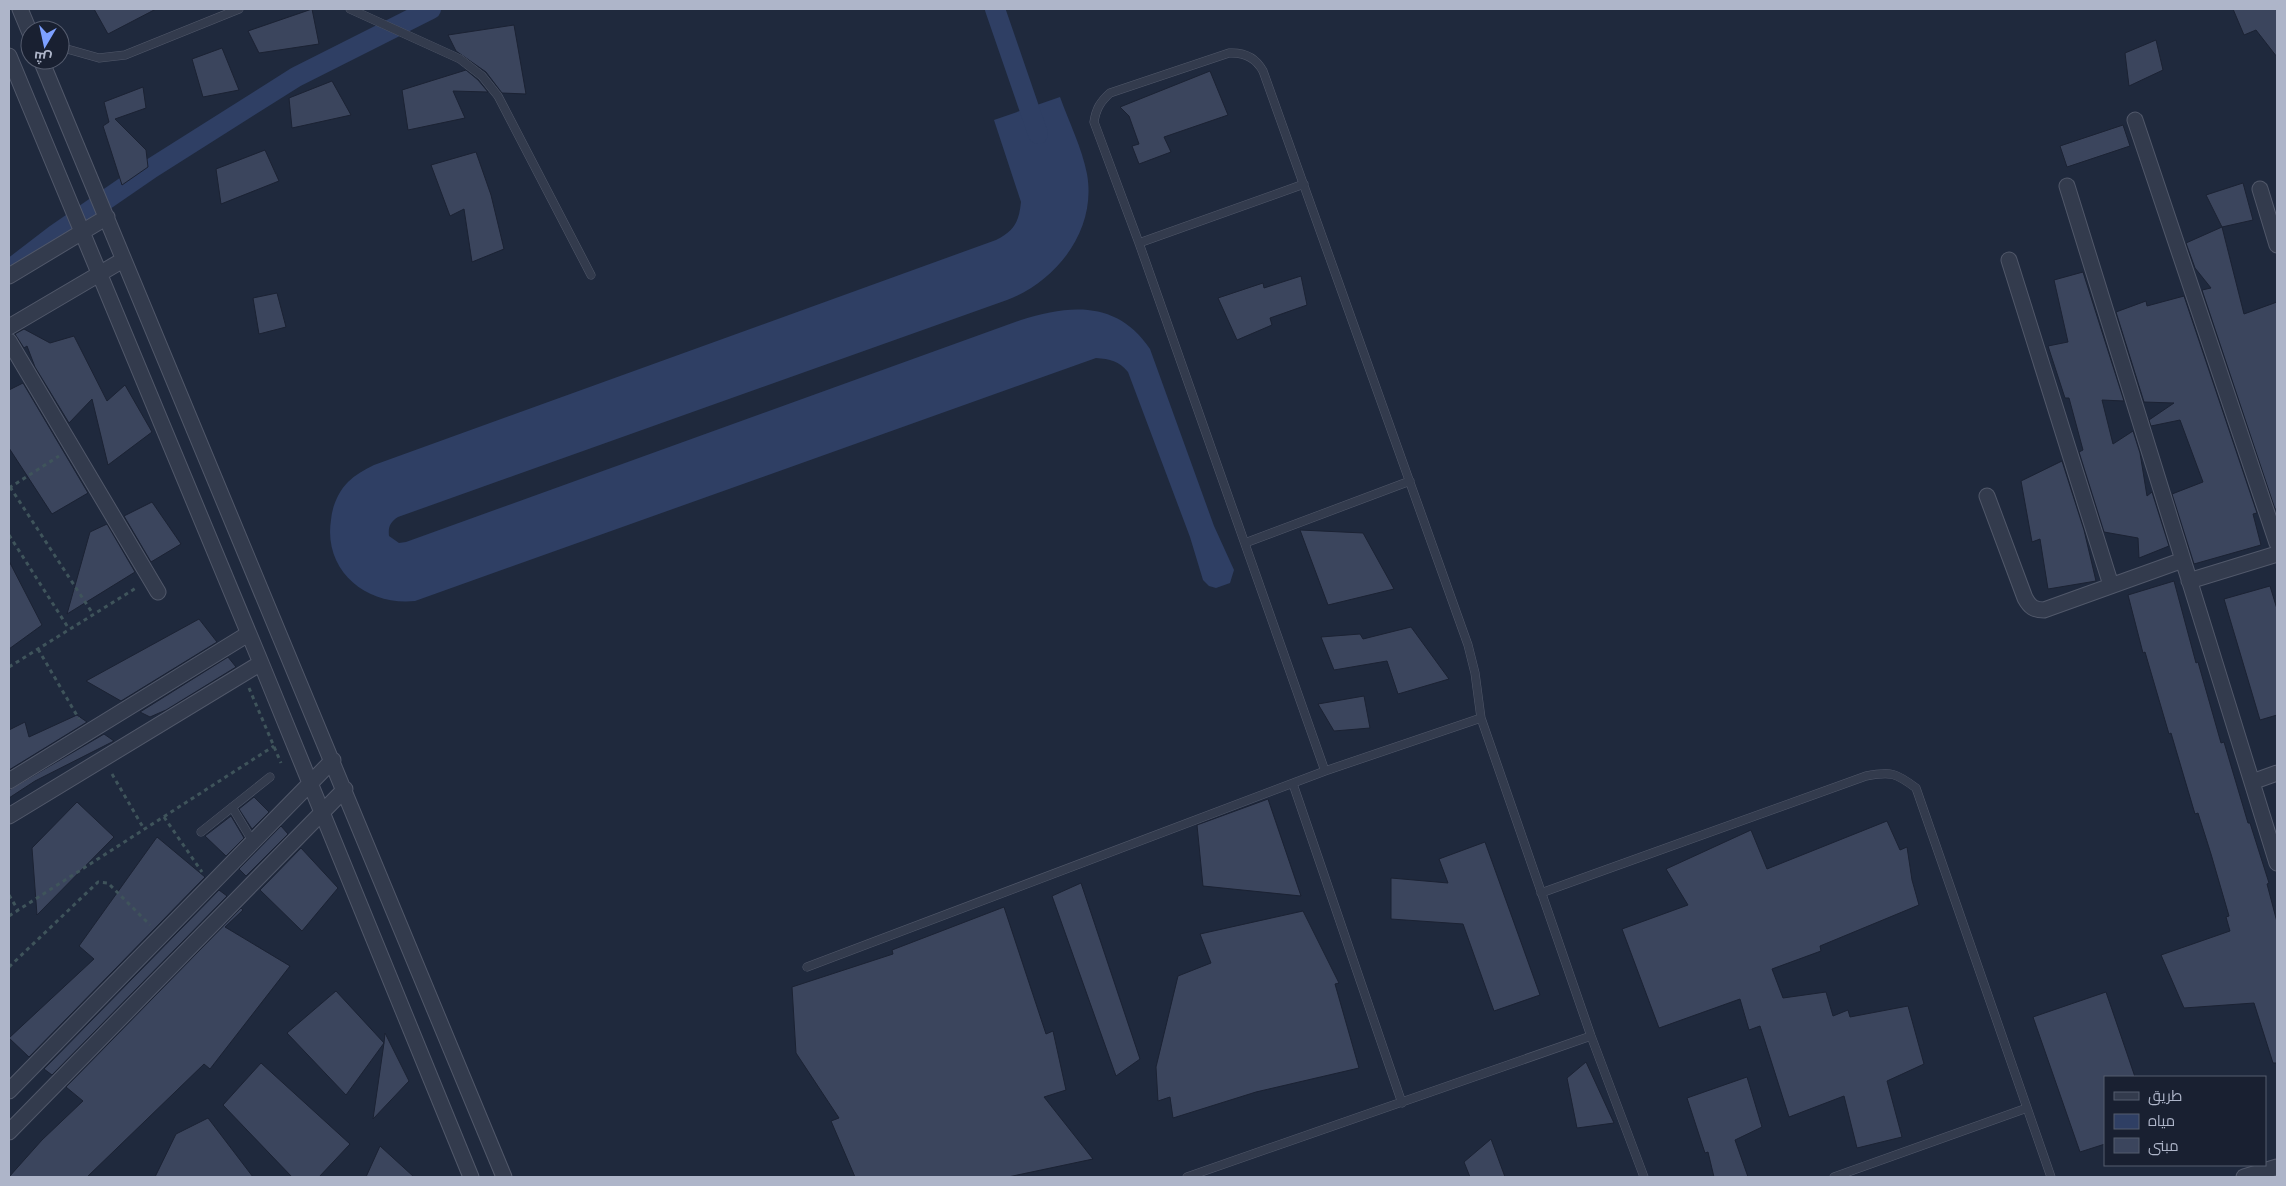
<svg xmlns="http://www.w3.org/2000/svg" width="2286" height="1186" font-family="'Fira Sans',Cairo,sans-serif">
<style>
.water{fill:#2f3f64}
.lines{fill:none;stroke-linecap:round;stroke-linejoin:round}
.canal{stroke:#2f3f64;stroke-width:20}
.building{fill:#3b455d;stroke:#1b2233}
.lane-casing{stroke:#51586a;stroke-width:9}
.street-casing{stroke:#51586a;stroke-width:17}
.path{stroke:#3f545b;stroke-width:3;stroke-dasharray:4 4;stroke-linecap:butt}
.lane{stroke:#333b4d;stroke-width:8}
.street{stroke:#333b4d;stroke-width:15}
</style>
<rect width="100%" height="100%" fill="#1f293d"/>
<path class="water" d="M1060,97C1069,122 1082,148 1087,174C1097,230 1057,281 1007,300L398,517C390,522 388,527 389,536L399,543L406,542L1021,320C1071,304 1118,301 1150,349L1214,526L1234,570L1230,583L1216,588L1209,586L1203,580L1190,537L1128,372C1119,361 1110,359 1096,358L415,601C367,606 323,571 331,520C332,507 338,492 348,482C355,475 364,470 374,465L996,240C1014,231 1019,222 1021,202L994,120Z"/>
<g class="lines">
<path class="canal" d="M995,9L1038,134
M9,270L56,234L152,168L296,77L431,9"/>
</g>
<path class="building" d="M94,9H156L108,34Z
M312,9L319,44L259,53L248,31Z
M2233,9H2277V57L2256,30L2244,35Z
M514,25L526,94L502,93L486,72L456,51L448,35Z
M2156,40L2163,70L2129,86L2125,53Z
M222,48L239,90L203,97L192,59Z
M466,70L478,80L488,92L453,91L465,118L408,130L402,90Z
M1210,71L1228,115L1164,137L1171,152L1139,164L1132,146L1139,144L1129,116L1120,107Z
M332,81L351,115L292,128L289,98Z
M143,87L146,108L115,119L146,150L148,167L122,185L103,126L109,122L104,102Z
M2123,125L2130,146L2067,167L2060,146Z
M265,150L279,181L221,204L216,169Z
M476,152L491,195L504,249L472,262L464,209L450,216L431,165Z
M2243,183L2253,220L2222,227L2206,195Z
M2222,227L2244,314L2277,302V509H2275L2202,290L2211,288L2195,268L2186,243Z
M2083,272L2124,401L2102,400L2113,444L2133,431L2140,453L2147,496L2152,492L2169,546L2139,558L2138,538L2104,532L2079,452L2083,450L2069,398H2065L2048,346L2068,342L2054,280Z
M1301,276L1307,305L1270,318L1272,325L1237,340L1218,298L1263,283L1264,288Z
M277,293L286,327L259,334L253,298Z
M2184,296L2257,513L2253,514L2261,545L2194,564L2172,494L2203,482L2180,420L2151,426L2149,420L2174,403L2144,402L2116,312L2146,301L2147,306Z
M24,329L50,343L74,336L107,401L125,385L152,432L108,465L92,399L69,423L35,367L27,346L24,348L15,334Z
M23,383L88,493L52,514L9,448V390Z
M2062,461L2084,530L2096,581L2048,589L2040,539L2032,542L2021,481Z
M152,502L181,544L151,562L124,516Z
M107,524L135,572L67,614L90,532Z
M1300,530L1363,533L1394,589L1328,605Z
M9,561L42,625L9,649Z
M2174,581L2196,663L2198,662L2221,743L2224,742L2248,823H2250L2269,883L2267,884L2277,922V1063H2273L2254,1003L2184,1008L2161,955L2230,931L2226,917L2229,916L2211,854L2198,813L2195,814L2171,733L2169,734L2145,652L2143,653L2128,595Z
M2270,586L2277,609V715L2260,720L2224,599Z
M199,619L217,642L121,701L86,681Z
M1411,627L1449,679L1398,694L1387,661L1334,670L1321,637L1360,634L1363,639Z
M228,657L236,667L166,710L150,717L140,712Z
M1364,696L1370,728L1334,731L1318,704Z
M77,715L87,722L9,770V730L25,722L29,737Z
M104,734L114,741L35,781L9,798V790Z
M254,797L269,812L252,829L239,809Z
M1268,799L1301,896L1203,886L1197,825Z
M77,802L114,837L37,915L32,848Z
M231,816L244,838L226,856L205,836Z
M1887,821L1900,850L1907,847L1912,880L1919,905L1820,946L1821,951L1772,969L1783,998L1826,992L1833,1016L1848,1010L1850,1017L1908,1006L1924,1064L1887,1081L1902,1137L1857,1148L1844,1096L1789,1117L1760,1026L1749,1030L1740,999L1659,1028L1622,929L1688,905L1666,869L1751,830L1767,869Z
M281,826L288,834L246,876L239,869Z
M157,837L205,877L29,1057L9,1038L94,959L79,946Z
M1485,842L1540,995L1494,1011L1463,924L1391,919V878L1448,883L1439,859Z
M301,848L338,888L302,931L260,890Z
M1081,883L1140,1059L1116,1076L1052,896Z
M219,890L227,896L52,1075L44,1069Z
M1004,907L1046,1034L1053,1031L1066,1090L1044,1097L1093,1159L1008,1177H855L831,1121L839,1118L796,1053L792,987L893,954L892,950Z
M241,908L243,910L225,927L290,966L210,1069L204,1064L87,1177H9L42,1140L83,1101L66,1087Z
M1303,911L1339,983L1335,984L1359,1068L1256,1092L1173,1118L1170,1097L1158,1101L1156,1067L1178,976L1211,963L1200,934Z
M336,991L384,1043L346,1095L287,1033Z
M2106,992L2135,1077H2105V1144L2080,1152L2033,1017Z
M385,1033L409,1081L373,1119L384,1043Z
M1586,1062L1614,1123L1577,1128L1567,1078Z
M261,1063L350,1144L319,1177H292L223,1105Z
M1747,1077L1762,1127L1735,1140L1748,1177H1714L1708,1152L1705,1153L1687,1098Z
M208,1118L253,1177H155L176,1134Z
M1491,1139L1505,1177H1470L1464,1162Z
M380,1146L414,1177H366Z"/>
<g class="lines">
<g class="lane-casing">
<path id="lane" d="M350,9L460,59L482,76L498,96L591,275
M60,47L99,58L125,55L239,9
M1139,243L1304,184
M1245,543L1410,481
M1325,771L1139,243L1094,122C1096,109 1100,102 1110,93L1229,53C1245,52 1256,58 1263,71L1468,645L1475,673L1481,718L1591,1036L1644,1177
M1293,784L1402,1103
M232,807L253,842
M201,832L270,777
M1541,893L1866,776C1891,771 1896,773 1916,788L2051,1177
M807,967L1325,771L1481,718
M1187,1177L1591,1036
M1834,1177L2027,1108"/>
</g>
<g class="street-casing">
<path id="street" d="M20,9L30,33
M9,56L261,663L471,1177
M41,60L504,1177
M2135,120L2277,543
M2067,186L2277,863
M2260,189L2277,245
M2009,260L2111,585
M9,276L107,217
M9,327L123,260
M9,341L158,592
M1987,496L2025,598C2030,607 2034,610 2044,610L2183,560
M2189,581L2277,554
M9,781L248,634
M2252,782L2277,773
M9,816L261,663
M9,1091L333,760
M9,1132L345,789
M2244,1177L2277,1167"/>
</g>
<path class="path" d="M10,487L93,614
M9,488L59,456
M9,535L69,629
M38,649L79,719
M9,667L136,588
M249,688L281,763
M112,774L144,829
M164,817L202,872
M9,895L18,910
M9,916L274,746
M9,967L98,882L108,883L150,925"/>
<use href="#lane" class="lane"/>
<use href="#street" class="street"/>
</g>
<rect width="2286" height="1186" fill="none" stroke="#aeb5c9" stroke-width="20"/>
<rect x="2104" y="1076" width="162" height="90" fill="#192031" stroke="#555c6e"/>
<rect x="2114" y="1092" width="25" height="8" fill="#333b4d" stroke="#555c6e"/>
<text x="2148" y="1101" font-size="15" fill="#aeb5c9">طريق</text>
<rect x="2114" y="1114" width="25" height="15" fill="#2f3f64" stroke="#555c6e"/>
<text x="2148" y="1126" font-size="15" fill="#aeb5c9">مياه</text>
<rect x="2114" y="1138" width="25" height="15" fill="#3b455d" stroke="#555c6e"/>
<text x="2148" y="1151" font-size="15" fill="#aeb5c9">مبنى</text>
<g transform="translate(45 45) rotate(189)"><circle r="24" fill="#192031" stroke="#555c6e"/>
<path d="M0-4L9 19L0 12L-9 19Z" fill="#7da0ff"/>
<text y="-8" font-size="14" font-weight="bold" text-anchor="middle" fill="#aeb5c9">ش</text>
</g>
</svg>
